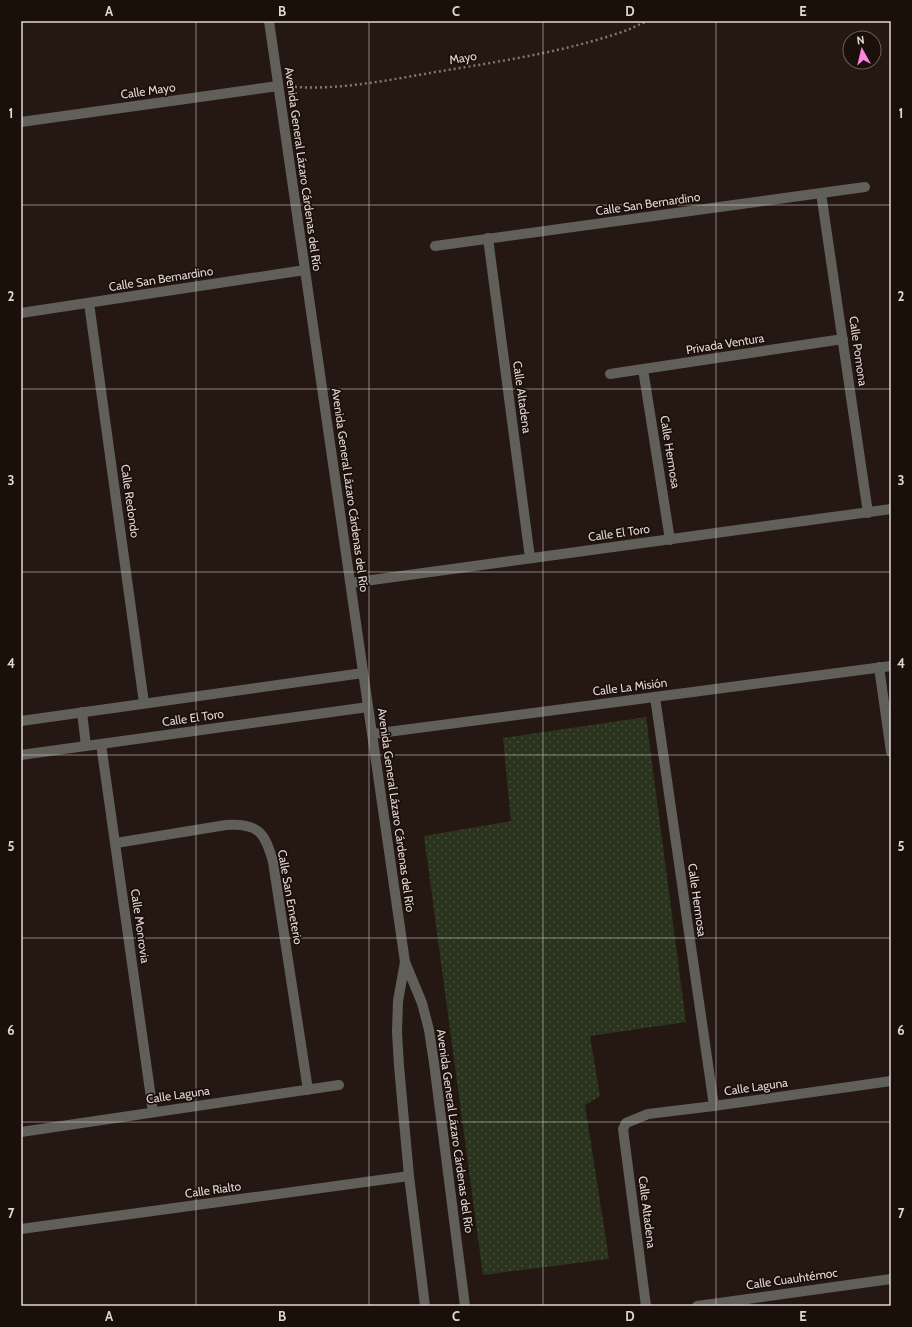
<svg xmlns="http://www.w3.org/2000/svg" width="912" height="1327" font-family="Cabin,sans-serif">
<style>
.grass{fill:url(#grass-dots)}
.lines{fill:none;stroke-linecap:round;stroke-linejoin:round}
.path{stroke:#827772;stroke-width:2.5;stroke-dasharray:2 3;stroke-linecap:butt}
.street{stroke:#605f59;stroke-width:10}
.grid{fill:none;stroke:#e0d7d3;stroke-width:1;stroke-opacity:0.55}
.labels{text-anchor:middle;stroke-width:3.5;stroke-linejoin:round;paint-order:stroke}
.street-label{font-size:12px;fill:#e0d7d3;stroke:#1b0f0a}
.neatline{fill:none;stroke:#e0d7d3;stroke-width:1.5}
.grid-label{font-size:13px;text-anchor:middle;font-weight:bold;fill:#e0d7d3}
</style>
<defs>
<pattern id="grass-dots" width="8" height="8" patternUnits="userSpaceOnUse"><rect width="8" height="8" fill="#2a331d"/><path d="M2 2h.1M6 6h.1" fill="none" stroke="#49503d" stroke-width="1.8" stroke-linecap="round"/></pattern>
</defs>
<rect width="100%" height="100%" fill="#251812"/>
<path class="grass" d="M646,717L686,1022L590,1036L600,1096L585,1105L609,1259L483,1275L424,836L511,821L503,738Z"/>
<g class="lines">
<path class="path" d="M295,87C344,90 393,79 442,71C502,61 562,52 619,33C629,30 638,25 647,21"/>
<path class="street" d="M269,21L405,962L422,1003L429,1030L434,1063L465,1306
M21,122L278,86
M821,193L868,513
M488,238L530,558
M435,246L865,187
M89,303L144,703
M21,313L305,270
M643,369L670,540
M610,374L843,339
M350,583L891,509
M879,667L891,752
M655,697L714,1106
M82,712L86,746
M21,721L363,673
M372,734L891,666
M101,744L153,1112
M21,755L368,707
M116,843L226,825C258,823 265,832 273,862L308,1090
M405,962L398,1001L397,1032L399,1066L409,1176L425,1306
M21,1132L339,1085
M21,1229L409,1176
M646,1306L623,1129L626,1123L648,1114L714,1106L891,1081
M697,1306L891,1279"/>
</g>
<path class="grid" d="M196,21V1306M369,21V1306M543,21V1306M716,21V1306M21,205H891M21,389H891M21,572H891M21,755H891M21,938H891M21,1122H891"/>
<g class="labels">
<g class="street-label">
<text transform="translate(463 58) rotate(-10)" y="4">Mayo</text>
<text transform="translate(148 91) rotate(-8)" y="4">Calle Mayo</text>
<text transform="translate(303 169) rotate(82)" y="4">Avenida General Lázaro Cárdenas del Río</text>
<text transform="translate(648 204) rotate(-8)" y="4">Calle San Bernardino</text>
<text transform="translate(161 279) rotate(-9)" y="4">Calle San Bernardino</text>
<text transform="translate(725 344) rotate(-9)" y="4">Privada Ventura</text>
<text transform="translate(858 351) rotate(82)" y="4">Calle Pomona</text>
<text transform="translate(522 397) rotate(82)" y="4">Calle Altadena</text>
<text transform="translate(670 452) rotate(81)" y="4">Calle Hermosa</text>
<text transform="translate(350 490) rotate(82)" y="4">Avenida General Lázaro Cárdenas del Río</text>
<text transform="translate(130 501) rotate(82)" y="4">Calle Redondo</text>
<text transform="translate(619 533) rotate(-8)" y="4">Calle El Toro</text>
<text transform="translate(630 687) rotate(-7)" y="4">Calle La Misión</text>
<text transform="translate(193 718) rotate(-8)" y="4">Calle El Toro</text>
<text transform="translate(396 810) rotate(82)" y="4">Avenida General Lázaro Cárdenas del Río</text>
<text transform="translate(290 897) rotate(80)" y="4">Calle San Emeterio</text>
<text transform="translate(697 900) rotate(82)" y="4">Calle Hermosa</text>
<text transform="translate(140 926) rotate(82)" y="4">Calle Monrovia</text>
<text transform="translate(756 1087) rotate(-8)" y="4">Calle Laguna</text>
<text transform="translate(178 1095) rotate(-8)" y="4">Calle Laguna</text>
<text transform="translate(455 1131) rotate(82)" y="4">Avenida General Lázaro Cárdenas del Río</text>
<text transform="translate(213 1190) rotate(-8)" y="4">Calle Rialto</text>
<text transform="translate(647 1212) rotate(83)" y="4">Calle Altadena</text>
<text transform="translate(792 1279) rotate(-8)" y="4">Calle Cuauhtémoc</text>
</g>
</g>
<rect width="912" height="1327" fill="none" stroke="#1b0f0a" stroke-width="44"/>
<g transform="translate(862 50) rotate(352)"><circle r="19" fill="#1b0f0a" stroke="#6a5f5a"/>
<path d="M0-3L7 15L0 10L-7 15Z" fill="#fe85e0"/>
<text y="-6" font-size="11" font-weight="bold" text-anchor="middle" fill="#e0d7d3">N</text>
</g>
<rect x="22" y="22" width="868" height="1283" class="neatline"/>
<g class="grid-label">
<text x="109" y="16">A</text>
<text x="282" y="16">B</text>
<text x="456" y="16">C</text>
<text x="630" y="16">D</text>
<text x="803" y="16">E</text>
<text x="11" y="118">1</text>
<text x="901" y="118">1</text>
<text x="11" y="301">2</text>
<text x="901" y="301">2</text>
<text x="11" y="485">3</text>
<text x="901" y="485">3</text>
<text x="11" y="668">4</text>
<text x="901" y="668">4</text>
<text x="11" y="851">5</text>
<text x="901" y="851">5</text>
<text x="11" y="1035">6</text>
<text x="901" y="1035">6</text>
<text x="11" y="1218">7</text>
<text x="901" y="1218">7</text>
<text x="109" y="1321">A</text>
<text x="282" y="1321">B</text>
<text x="456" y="1321">C</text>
<text x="630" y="1321">D</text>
<text x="803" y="1321">E</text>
</g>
</svg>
